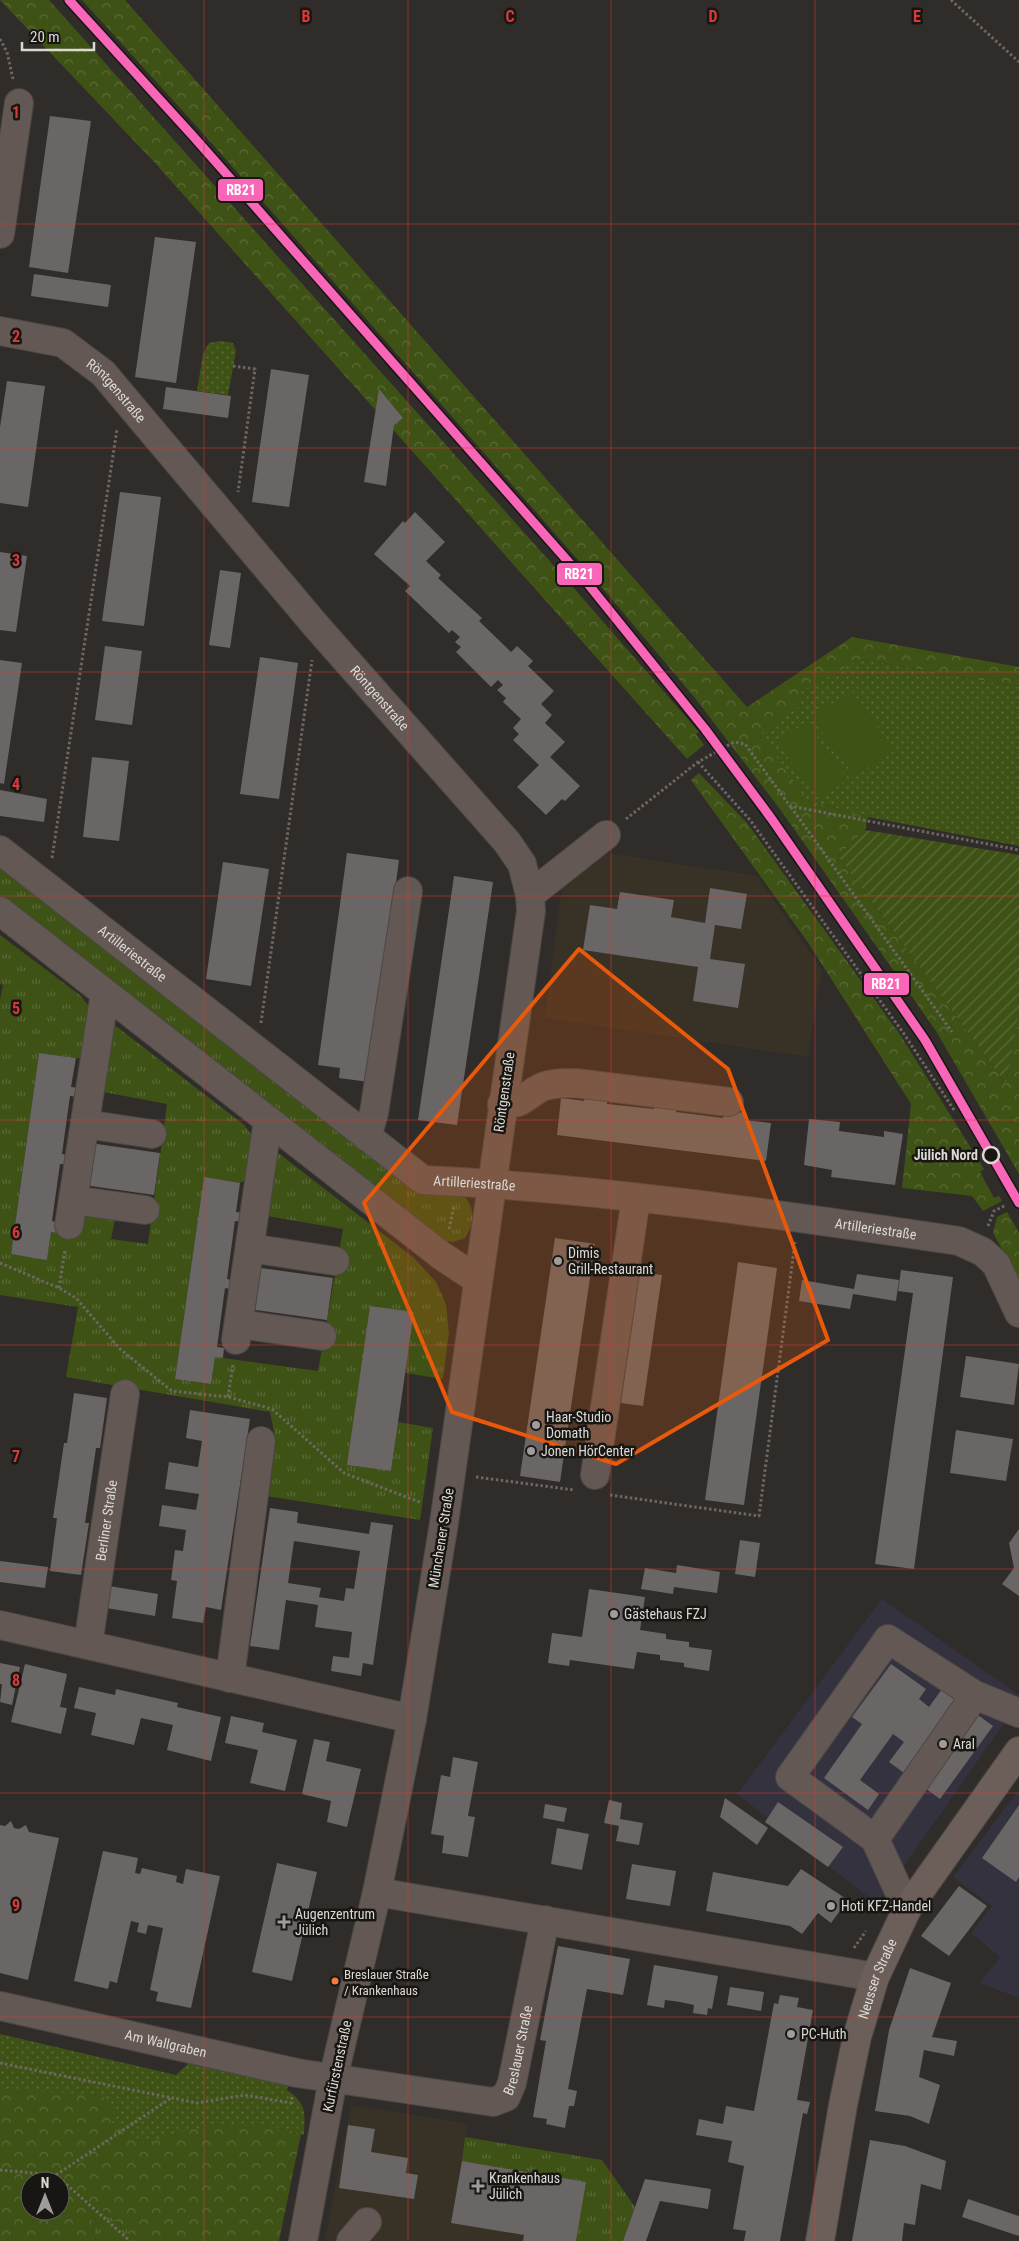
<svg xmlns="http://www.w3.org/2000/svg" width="1019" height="2241" font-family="'Roboto Condensed',sans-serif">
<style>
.commercial{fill:#353240}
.built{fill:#383126}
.grass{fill:url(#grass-tufts)}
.forest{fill:url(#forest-crowns);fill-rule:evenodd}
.park{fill:url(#park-dots)}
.garden{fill:url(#garden-furrows)}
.pitch{fill:#3f5216}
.building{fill:#696665;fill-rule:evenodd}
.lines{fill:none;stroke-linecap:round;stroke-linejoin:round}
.minor-casing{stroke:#4a4845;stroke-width:30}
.major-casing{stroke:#4a4845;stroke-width:30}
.path{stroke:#6d6763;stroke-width:3;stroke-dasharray:2.5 2.5;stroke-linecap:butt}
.minor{stroke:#635853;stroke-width:28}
.major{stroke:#6c5f59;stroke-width:28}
.rail-1-casing{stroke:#181613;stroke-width:12}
.rail-1{stroke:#fa66b7;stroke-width:9}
.marked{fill:#e8590c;fill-opacity:0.2;stroke:#e8590c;stroke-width:4;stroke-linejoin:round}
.grid{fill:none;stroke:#d73a39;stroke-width:1;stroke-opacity:0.55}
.stop-dot{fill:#181613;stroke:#dcd9d5;stroke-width:2.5}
.poi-dot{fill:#9f9c99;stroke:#181613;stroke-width:2}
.bus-dot{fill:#f6793e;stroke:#181613;stroke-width:2}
.labels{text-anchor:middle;stroke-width:5;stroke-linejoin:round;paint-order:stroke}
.bus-label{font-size:13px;fill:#dcd9d5;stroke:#181613;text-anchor:start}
.street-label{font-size:14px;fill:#dcd9d5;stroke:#181613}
.stop-label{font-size:14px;font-weight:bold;fill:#dcd9d5;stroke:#181613;text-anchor:end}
.poi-label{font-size:14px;fill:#dcd9d5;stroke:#181613;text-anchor:start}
.grid-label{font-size:16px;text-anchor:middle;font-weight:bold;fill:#d73a39;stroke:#181613;stroke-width:5;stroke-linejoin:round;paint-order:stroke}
.line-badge{stroke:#181613;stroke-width:2}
.badge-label{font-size:14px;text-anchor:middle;font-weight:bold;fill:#fff}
</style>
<defs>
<pattern id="grass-tufts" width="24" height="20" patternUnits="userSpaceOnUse" patternTransform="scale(1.25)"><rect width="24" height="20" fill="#3f5216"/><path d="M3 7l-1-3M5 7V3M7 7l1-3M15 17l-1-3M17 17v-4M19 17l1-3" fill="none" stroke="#5a6a37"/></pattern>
<pattern id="forest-crowns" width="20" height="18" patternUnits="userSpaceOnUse" patternTransform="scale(1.25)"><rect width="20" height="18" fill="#3f5216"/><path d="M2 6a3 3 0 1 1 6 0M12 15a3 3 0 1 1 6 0" fill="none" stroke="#5a6a37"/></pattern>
<pattern id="park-dots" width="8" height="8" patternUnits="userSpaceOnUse" patternTransform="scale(1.25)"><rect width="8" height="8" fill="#3f5216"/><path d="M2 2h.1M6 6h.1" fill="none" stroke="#5a6a37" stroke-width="1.8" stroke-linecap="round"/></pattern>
<pattern id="garden-furrows" width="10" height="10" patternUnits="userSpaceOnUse" patternTransform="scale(1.25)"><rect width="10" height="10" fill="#3f5216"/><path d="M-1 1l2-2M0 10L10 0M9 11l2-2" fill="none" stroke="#5a6a37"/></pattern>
</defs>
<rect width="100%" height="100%" fill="#2f2c29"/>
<path class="commercial" d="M882,1599L1019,1695V1702L877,1904L737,1794Z
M1019,1790V1998L980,1983L1000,1957L971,1933L992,1906L953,1877Z"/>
<path class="built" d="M600,852L757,876L822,970L808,1057L545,1018L562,886Z
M351,2105L468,2124L465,2137L602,2160L623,2241H325Z"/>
<path class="grass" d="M0,868L405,1182L464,1196C476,1209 474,1224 465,1238L453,1242L438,1239L0,899Z
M0,935L81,996L91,1009L84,1059L39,1053L11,1254L47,1259L51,1232L71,1235L74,1213L115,1219L111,1239L148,1244L167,1104L98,1091L108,1020L243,1124L260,1145L254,1174L240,1183L204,1178L175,1379L211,1384L215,1357L318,1371L343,1229L261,1215L277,1152L414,1258L436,1282L446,1304L449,1333L443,1379L405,1373L414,1313L370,1306L348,1465L391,1471L398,1422L433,1428L420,1520L266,1496L276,1442L270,1412L66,1377L78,1307L0,1295V1000L3,985L0,984Z
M465,2137L602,2160L635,2207L623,2241H576L585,2182L462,2161Z
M98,2207L142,2241H96L91,2214Z"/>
<path class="forest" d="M0,0H49L579,594L699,732L696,734L704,745L687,759L155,163Z
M82,0H125L747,707L852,637L1019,667V687L860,659L807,800L868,817L865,830L838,856L1006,1084L1019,1013V1174L936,1031L782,812L695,698L594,578L200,130Z
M699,773L747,823L901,1036L984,1169L980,1172L994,1198L999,1196L1002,1201L983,1211L972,1196L902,1188L911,1104L807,941L691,780Z
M1007,1212L1019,1233V1281L993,1233L997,1217Z
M0,2065L303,2124L279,2241H142L98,2207L91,2214L96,2241H0ZM30,2181H60V2211H30Z"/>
<path class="park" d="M220,341L233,343L236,351L228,395L197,391L203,354L209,343Z
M860,659L1019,687V846L868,817L807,800L761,734L799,707V693Z
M0,2034L176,2075L192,2060L289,2081L287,2090C307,2104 305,2113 304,2135C290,2131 275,2126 260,2124C237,2121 164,2130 148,2145L111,2122L115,2107L108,2099L97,2094L0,2090Z"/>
<path class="garden" d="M865,830L1019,855V1013L1006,1084L838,856Z"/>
<path class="pitch" d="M851,690L893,749L855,777L812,718Z
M806,722L848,779L820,800L777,743Z"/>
<path class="building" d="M50,116L91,121L68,273L29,267Z
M155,237L196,242L176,383L135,377Z
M34,274L111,285L108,307L31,296Z
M271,369L309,375L289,507L252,502Z
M7,381L45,386L28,507L0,503V427Z
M166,387L231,396L228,418L163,409Z
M379,389L403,418L394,425L386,486L364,482Z
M120,492L161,497L144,626L102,621Z
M415,512L445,542L426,561L441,575L438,578L482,618L479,621L511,652L517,646L533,661L528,666L554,691L541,704L552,715L545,723L565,742L550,757L580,786L565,801L562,799L546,815L517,787L539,765L513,740L519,734L513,728L521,719L503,702L506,698L497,690L503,685L498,680L491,687L456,652L461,647L455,642L460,637L452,630L449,633L405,591L410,586L374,554L403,521L405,523Z
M0,552L27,556L16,632L0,630Z
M220,570L241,573L230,648L209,645Z
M105,646L142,651L132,725L95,720Z
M260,657L298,663L279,799L240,794Z
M0,660L22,663L4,784L0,783Z
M92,757L129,761L119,841L83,837Z
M0,790L47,799L44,822L0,816Z
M347,853L399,860L369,1082L339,1078L340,1068L318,1065Z
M223,862L269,869L251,986L206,979Z
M454,876L493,882L457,1125L418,1120Z
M710,888L747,894L741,929L715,925L710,959L745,964L738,1008L693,1001L698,967L583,950L590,905L617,909L620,892L674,900L671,917L705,923Z
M39,1053L76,1058L71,1087L80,1088L79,1097L70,1096L62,1154L70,1155L69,1165L60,1164L52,1221L60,1223L58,1233L51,1232L47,1260L11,1254Z
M586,1093L608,1096L607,1104L654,1109L655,1102L676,1104V1112L723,1118L725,1110L745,1113V1120L771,1123L766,1161L557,1135L561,1098L584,1101Z
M809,1119L840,1122L839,1131L884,1137V1131L903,1134L895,1185L831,1177L832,1170L804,1165Z
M90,1143L160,1153L154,1195L84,1185Z
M204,1177L240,1183L236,1212L245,1213L243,1222L235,1221L227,1279L235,1280L233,1290L225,1288L217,1347L224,1348L223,1358L215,1357L211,1384L175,1379Z
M555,1238L595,1244L560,1482L520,1476Z
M738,1262L777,1268L744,1505L705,1500Z
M254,1267L333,1278L327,1320L248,1309Z
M901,1270L953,1277L914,1569L875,1564L913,1293L898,1291Z
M640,1272L662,1275L643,1406L621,1403Z
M857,1274L899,1280L896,1301L853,1294L850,1309L799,1301L802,1280L854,1289Z
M370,1306L414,1312L391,1471L347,1465Z
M966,1356L1019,1364L1014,1405L960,1397Z
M74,1393L107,1398L100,1448H96L85,1523H89L81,1575L50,1571L57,1518H53L64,1443H67Z
M190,1410L250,1419L221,1610L206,1607L203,1623L172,1618L177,1581L171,1580L175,1550L183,1551L186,1530L159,1526L162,1505L196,1510L199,1494L165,1489L169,1462L198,1467L202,1441L186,1438Z
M956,1430L1013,1439L1006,1481L950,1473Z
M270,1508L298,1512L297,1523L369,1534L371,1522L393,1525L373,1665L363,1663L361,1676L331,1671L333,1656L349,1658L352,1632L315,1627L318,1605L286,1600L279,1650L250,1646ZM294,1541L360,1551L354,1589L346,1588L344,1601L319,1597L321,1588L288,1583Z
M1019,1529V1596L1002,1584L1014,1568L1009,1543Z
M740,1540L760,1543L755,1577L735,1574Z
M0,1561L48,1567L45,1588L0,1582Z
M677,1565L720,1572L717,1593L674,1587L673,1594L641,1589L645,1568L676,1573Z
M103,1585L158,1594L155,1616L100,1607Z
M589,1589L645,1597L640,1630L666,1634V1639L689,1642V1647L712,1650L709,1671L684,1667V1663L660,1660V1655L637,1652L634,1669L570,1660L569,1666L548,1663L552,1633L582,1637Z
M0,1663L20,1667L12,1705L0,1702L2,1684H0Z
M25,1664L67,1674L60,1707L67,1708L61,1734L11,1722Z
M891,1664L926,1689L919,1699L929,1707L942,1689L993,1726L940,1799L889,1762L904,1742L893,1734L860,1780L879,1794L868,1810L824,1778L862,1724L852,1717Z
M79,1687L115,1695L116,1689L178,1703L177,1707L221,1717L211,1761L167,1750L173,1725L141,1718L134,1745L91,1735L96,1713L74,1708Z
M231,1716L264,1723L262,1732L297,1740L285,1791L250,1783L258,1750L225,1743Z
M314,1739L330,1742L326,1761L361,1769L347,1827L327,1822L331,1801L302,1794Z
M453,1757L478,1762L468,1816L475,1817L468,1857L442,1853L444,1836L431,1834L441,1775L450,1777Z
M725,1798L768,1828L757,1845L720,1817Z
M609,1800L622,1803L620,1819L643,1823L639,1845L616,1841L619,1826L604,1823Z
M778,1802L843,1847L828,1867L765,1822Z
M545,1804L567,1808L564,1822L543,1818Z
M1019,1805V1877L1016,1882L982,1858Z
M11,1821L14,1828L19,1829L26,1825L29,1832L59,1838L28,1980L0,1973V1825L5,1826Z
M557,1828L589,1834L582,1870L551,1864Z
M103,1851L138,1858L135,1873L140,1874L142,1868L177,1876L176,1882L183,1884L186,1869L220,1876L191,2008L156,2001L158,1992L150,1990L163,1928L148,1925L146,1934L137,1932L139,1923L131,1921L117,1983L110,1981L108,1989L74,1981Z
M277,1863L317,1872L292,1981L252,1972Z
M632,1864L676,1871L670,1906L626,1899Z
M801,1869L848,1900L831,1923L818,1913L802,1934L790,1926L706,1911L713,1872L788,1886Z
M959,1886L987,1906L949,1956L921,1936Z
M558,1946L630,1959L623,1995L587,1989L568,2089L577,2091L574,2106H569L565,2128L546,2124L547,2119L533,2117L546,2041L540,2040Z
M654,1965L718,1976L712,2009L708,2008L707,2015L693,2013L694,2005L680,2002L665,2000L664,2008L647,2005Z
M910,1968L951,1983L932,2037L957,2041L954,2056L924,2050L919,2077L940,2085L929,2124L910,2116L875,2111L889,2030Z
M730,1987L764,1992L761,2011L727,2005Z
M780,1995L799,1998L797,2007L813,2010L797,2100L810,2102L807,2114L803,2113L780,2241H744L746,2231L733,2229L744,2166L728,2162L732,2141L696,2135L699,2119L723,2124L726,2106L754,2111L774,2003L778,2004Z
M348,2125L375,2129L371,2152L408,2158L406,2173L418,2175L414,2199L339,2188Z
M870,2140L905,2146L946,2161L941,2190L921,2184L915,2225L904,2223L902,2241H852Z
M462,2161L586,2182L576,2241H523L524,2235L451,2223Z
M645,2179L711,2189L708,2209L660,2201L646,2241H623Z
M968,2199L1019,2216V2236L962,2217Z"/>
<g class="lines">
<g class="minor-casing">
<g id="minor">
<path d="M0,234L19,103"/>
<path id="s1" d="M0,331L63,343L103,373L317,627L507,842L522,864L530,895L531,911L444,1523L412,1719L377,1892L333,2079L303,2241"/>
<path id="s2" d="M0,850L423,1180C602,1188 781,1215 959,1241L983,1252L996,1264L1019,1313"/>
<path d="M530,895L606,835"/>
<path d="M0,911L442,1256L478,1280"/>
<path d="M502,1104C524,1105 525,1095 542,1087C552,1083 564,1083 575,1083L729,1102"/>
<path d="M85,1124L152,1134"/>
<path d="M367,1137L374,1113L408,891"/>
<path d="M73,1200L145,1210"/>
<path d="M69,1225L105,993"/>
<path d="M250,1248L335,1261"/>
<path d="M239,1324L322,1336"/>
<path d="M236,1340L268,1120"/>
<path d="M595,1475L636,1198"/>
<path d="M0,1625L412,1719"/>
<path id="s3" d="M88,1645L125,1394"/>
<path d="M230,1678L261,1441"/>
<path d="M875,1839L975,1695"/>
<path d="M377,1892L875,1977"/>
<path d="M907,1909L875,1839L790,1777L888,1639L975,1695L1019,1713"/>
<path id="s4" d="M0,2006L297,2073L493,2102L506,2097L512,2083L545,1920"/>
<path d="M351,2241L367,2222"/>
</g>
</g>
<g class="major-casing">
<g id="major">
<path id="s5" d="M820,2241L843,2105L857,2037L875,1977L907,1909L1019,1751"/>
</g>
</g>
<path class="path" d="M951,0L1019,62
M0,39L7,52L13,79
M233,366L255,369L238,492
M698,762L750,820L904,1034L954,1110
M791,807L952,1032
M626,819L698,762L734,742L745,744L790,806L1019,850
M52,858L117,429
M261,1023L312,660
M988,1226L994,1211L1006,1205
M449,1229L454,1206
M0,1263L59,1288L76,1298L120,1349L172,1391L228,1397L272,1409L344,1473L422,1503
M59,1288L65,1250
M228,1397L233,1365
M476,1477L574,1490
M610,1495L759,1516L795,1242
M854,1948L866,1931
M0,2063L197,2103L245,2095L291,2103L292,2097
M0,2170L56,2175L130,2241
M56,2175L171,2098"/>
<use href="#minor" class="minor"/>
<use href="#major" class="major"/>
<g class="rail-1-casing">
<path id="rail-1" d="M69,0L192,135L588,584L705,729L771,818L925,1040L1019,1203"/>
</g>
<use href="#rail-1" class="rail-1"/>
</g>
<path class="marked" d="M579,949L728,1069L828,1340L616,1464L452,1412L364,1203Z"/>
<path class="grid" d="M204,0V2241M408,0V2241M611,0V2241M815,0V2241M0,224H1019M0,448H1019M0,672H1019M0,896H1019M0,1120H1019M0,1345H1019M0,1569H1019M0,1793H1019M0,2017H1019"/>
<circle class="stop-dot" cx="991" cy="1155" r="8"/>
<g class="poi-dot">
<circle cx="558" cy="1261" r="5"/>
<circle cx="536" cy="1425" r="5"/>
<circle cx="531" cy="1451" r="5"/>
<circle cx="614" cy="1614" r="5"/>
<circle cx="943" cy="1744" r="5"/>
<circle cx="831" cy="1906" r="5"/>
<path d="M281.5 1914.5h5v5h5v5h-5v5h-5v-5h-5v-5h5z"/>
<circle cx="791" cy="2034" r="5"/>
<path d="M475.5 2178.5h5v5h5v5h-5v5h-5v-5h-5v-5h5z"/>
</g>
<circle class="bus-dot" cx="335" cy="1981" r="4.5"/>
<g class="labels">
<g class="bus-label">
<text x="344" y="1979">Breslauer Straße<tspan x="344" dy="16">/ Krankenhaus</tspan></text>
</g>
<g class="street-label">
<text dy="5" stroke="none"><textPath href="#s1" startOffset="136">Röntgenstraße</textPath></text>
<text dy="5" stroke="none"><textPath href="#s1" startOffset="541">Röntgenstraße</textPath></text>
<text dy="5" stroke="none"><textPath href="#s2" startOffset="168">Artilleriestraße</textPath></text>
<text transform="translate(504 1092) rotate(-82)" y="5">Röntgenstraße</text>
<text dy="5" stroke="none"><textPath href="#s2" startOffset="588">Artilleriestraße</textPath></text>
<text dy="5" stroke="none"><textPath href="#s2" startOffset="992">Artilleriestraße</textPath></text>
<text dy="5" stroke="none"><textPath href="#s3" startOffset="126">Berliner Straße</textPath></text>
<text transform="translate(441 1538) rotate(-81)" y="5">Münchener Straße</text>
<text dy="5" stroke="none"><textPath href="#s5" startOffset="269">Neusser Straße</textPath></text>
<text dy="5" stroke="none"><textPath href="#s4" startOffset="170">Am Wallgraben</textPath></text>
<text dy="5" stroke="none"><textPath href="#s4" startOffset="565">Breslauer Straße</textPath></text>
<text transform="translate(337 2066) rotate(-78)" y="5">Kurfürstenstraße</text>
</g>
<g class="stop-label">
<text x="978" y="1160">Jülich Nord</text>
</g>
<g class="poi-label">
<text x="568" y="1258">Dimis<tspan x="568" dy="16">Grill-Restaurant</tspan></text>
<text x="546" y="1422">Haar-Studio<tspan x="546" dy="16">Domath</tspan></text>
<text x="541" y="1456">Jonen HörCenter</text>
<text x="624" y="1619">Gästehaus FZJ</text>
<text x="953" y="1749">Aral</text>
<text x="841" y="1911">Hoti KFZ-Handel</text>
<text x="295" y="1919">Augenzentrum<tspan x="295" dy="16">Jülich</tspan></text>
<text x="801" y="2039">PC-Huth</text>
<text x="489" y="2183">Krankenhaus<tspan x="489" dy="16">Jülich</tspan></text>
</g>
</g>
<g class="grid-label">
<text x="306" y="22">B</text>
<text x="510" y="22">C</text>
<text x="713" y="22">D</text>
<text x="917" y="22">E</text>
<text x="16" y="118">1</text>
<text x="16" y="342">2</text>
<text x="16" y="566">3</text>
<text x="16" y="790">4</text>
<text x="16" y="1014">5</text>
<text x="16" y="1238">6</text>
<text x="16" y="1462">7</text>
<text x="16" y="1686">8</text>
<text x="16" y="1911">9</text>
</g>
<g class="line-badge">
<rect x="217" y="178" width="47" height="24" rx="5" fill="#fa66b7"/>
<rect x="556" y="562" width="47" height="24" rx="5" fill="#fa66b7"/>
<rect x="863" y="972" width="47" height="24" rx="5" fill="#fa66b7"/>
</g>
<g class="badge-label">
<text x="241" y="195">RB21</text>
<text x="579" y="579">RB21</text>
<text x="886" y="989">RB21</text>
</g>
<g transform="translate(45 2196)"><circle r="24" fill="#181613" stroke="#666461"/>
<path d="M0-4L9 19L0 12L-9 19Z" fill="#9f9c99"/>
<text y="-8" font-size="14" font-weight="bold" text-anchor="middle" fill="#dcd9d5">N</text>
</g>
<path d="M22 42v8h72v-8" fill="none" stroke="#dcd9d5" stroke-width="2.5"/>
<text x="30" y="42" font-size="15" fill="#dcd9d5" stroke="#181613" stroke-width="4" paint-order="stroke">20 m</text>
</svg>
